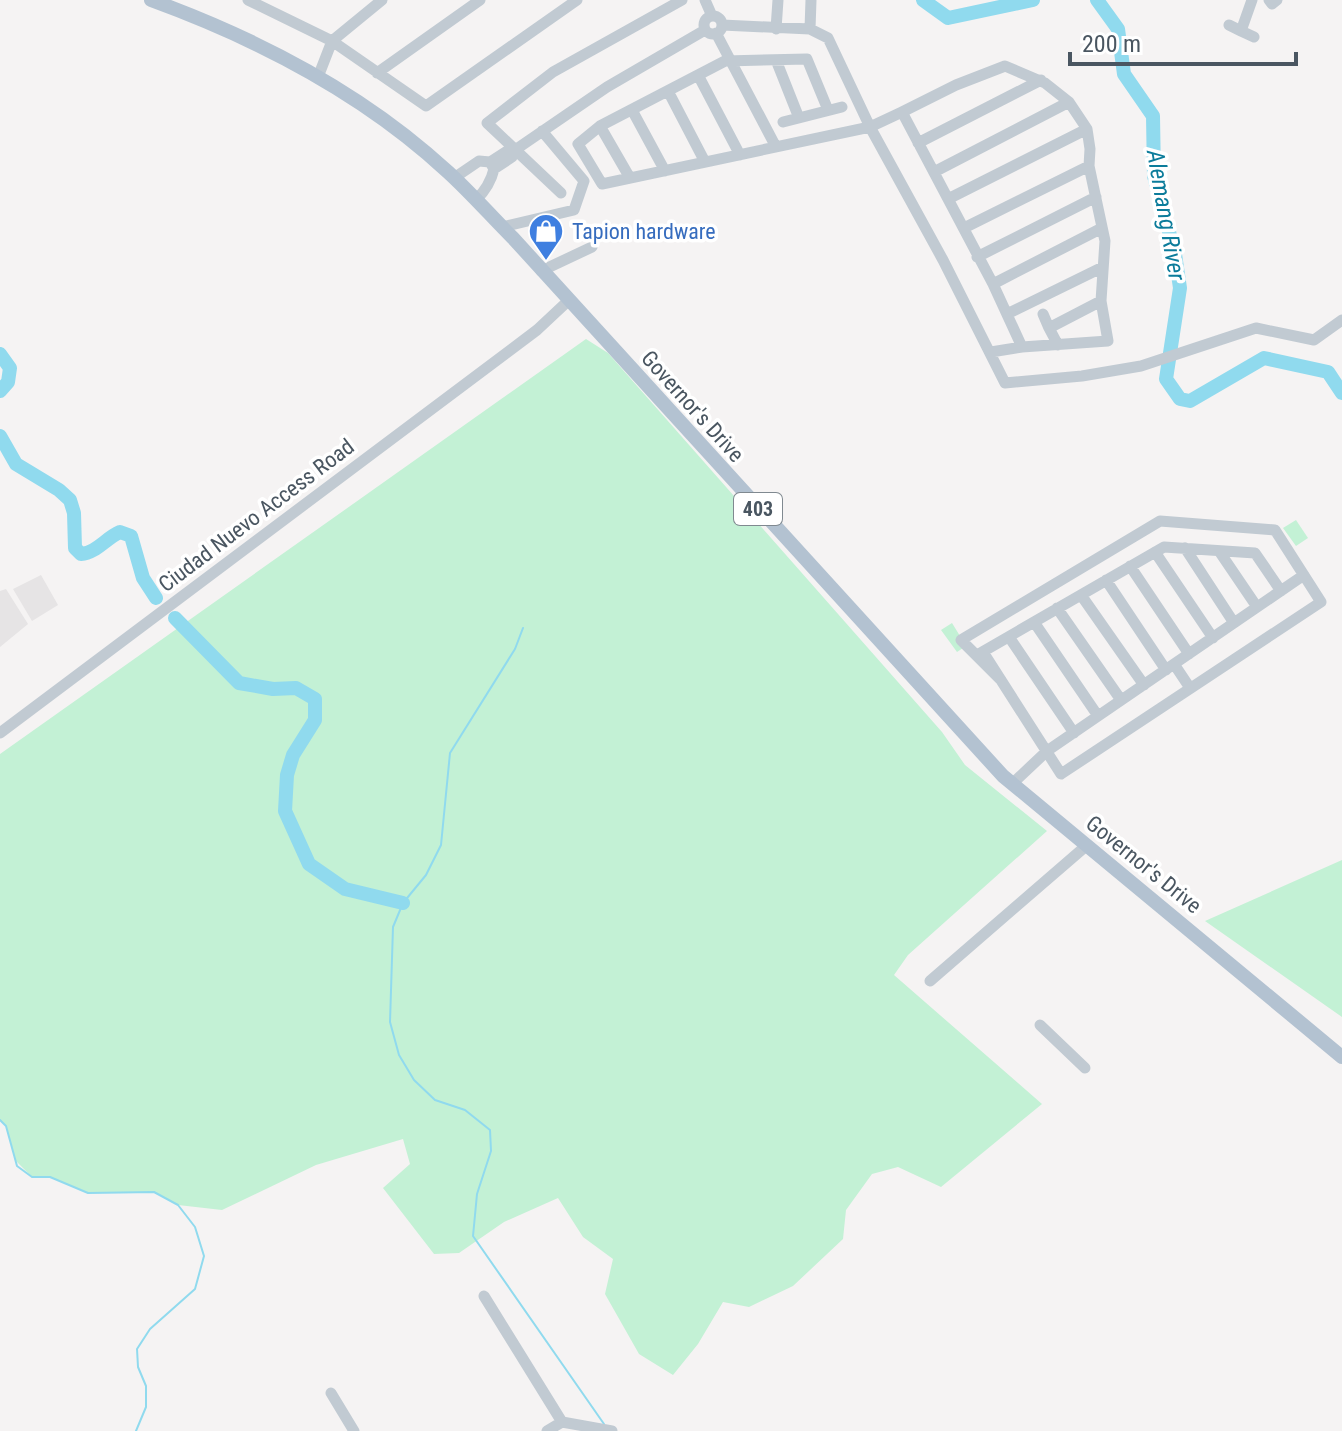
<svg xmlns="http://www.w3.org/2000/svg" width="1342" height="1431" font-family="'Roboto Condensed',sans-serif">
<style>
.education{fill:#e6e4e5}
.green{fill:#c3f1d5}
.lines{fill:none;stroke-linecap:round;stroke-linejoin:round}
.stream{stroke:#90daee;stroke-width:2}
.river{stroke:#90daee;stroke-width:14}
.minor{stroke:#c1cad2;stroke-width:11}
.major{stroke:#b3c2d1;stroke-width:14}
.labels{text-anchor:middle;stroke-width:7;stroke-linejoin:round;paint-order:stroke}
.shield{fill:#fff;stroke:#808990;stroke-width:2}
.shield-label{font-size:20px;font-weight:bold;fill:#4a5661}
.shop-label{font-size:22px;fill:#366cbe;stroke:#fff;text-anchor:start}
.street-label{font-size:22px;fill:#4a5661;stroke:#fff}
.water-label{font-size:24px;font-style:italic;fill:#0c7c9b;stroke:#fff}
</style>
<rect width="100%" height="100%" fill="#f5f3f3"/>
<path class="education" d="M41,575L58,605L32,621L13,589Z
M6,589L28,624L0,647V591Z"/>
<path class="green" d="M586,339L608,353L942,732L965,765L1047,831L908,955L894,975L1042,1104L941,1187L898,1167L872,1174L846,1210L843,1239L793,1286L749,1307L723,1302L698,1344L673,1375L639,1354L605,1294L613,1259L583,1237L558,1198L504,1222L459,1253L434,1254L383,1188L410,1164L403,1139L316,1165L222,1210L178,1205L154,1192H87L50,1177H32L16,1161L6,1126L0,1120V754Z
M1296,520L1308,538L1296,546L1283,528Z
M952,623L960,636L956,639L963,648L957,652L941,630Z
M1342,860V1017L1205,921Z"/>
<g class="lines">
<path class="stream" d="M523,628L515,649L450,753L441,845L426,875L403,903L393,927L390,1022L399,1055L414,1080L435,1100L465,1110L490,1130L491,1151L477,1194L473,1236L604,1424
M0,1120L6,1126L17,1166L32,1177H50L88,1193L154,1192L178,1205L195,1227L204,1256L195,1289L150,1329L137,1349L138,1367L146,1386V1407L136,1431"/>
<path class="river" d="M923,0L948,18L1033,0
M1097,0L1118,29L1124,74L1153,116L1154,176L1175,254L1180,288L1166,379L1180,399L1190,401L1264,358L1328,372L1342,393
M0,354L10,368L8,382L0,391
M0,436L16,464L59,490L70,500L74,513L75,548L81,554C96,553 106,538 120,532L131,536L143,578L156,598
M175,618L239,683L273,689L296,688L315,699V720L293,755L287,775L285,811L309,864L345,889L403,903"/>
<path class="minor" d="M248,0L332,41L318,77
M382,0L332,41L426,106L577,0
M705,0L712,16
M1269,0L1272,4L1277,0
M704 25a9 9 0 1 1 18 0a9 9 0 1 1-18 0Z
M722,25L810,29L828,38L870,127L943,260L1005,383L1082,376L1141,366L1256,328L1314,340L1342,320
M1229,25L1241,31L1252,0
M776,29L778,0
M810,29L811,0
M1241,31L1254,37
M716,33L776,147
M776,60L799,118
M377,73L480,0
M698,75L740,155
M668,91L705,162
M632,110L665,171
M828,110L807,59L725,61L600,126L578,144L602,184L870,127L902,112L993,284L1022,347L1108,341L1101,301L1105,241L1089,166L1090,149L1087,129L1069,102L1045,83L1005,66L956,85L902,112
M783,122L842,107
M600,126L630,178
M918,143L1041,80
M490,162L507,151L515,150L607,87L705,30
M494,169L512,157L515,150
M934,172L1069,102
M454,178L479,161L490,162L494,169C491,182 485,191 476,200
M561,193L487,123L553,72L682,0
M948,199L1087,129
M502,227L574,210L584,181L542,131
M964,228L1089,166
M977,257L1096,197
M541,271L592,247
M993,284L1102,228
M1007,314L1103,267
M1043,314L1049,328
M1058,345L1049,328L1101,301
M991,352L1022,347
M1185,548L1234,623
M1219,551L1257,607
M1155,552L1213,638
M1130,566L1189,654
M1106,580L1166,670
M1081,595L1144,685
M1057,608L1121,700
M1034,622L1098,716
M1009,637L1074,733
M983,652L1061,774L1321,602L1275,530L1160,521L961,640L1001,680
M977,655L1164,547L1255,553L1281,591
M1174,664L1190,688
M0,733L537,330L568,301
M1012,784L1047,751L1304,575
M930,981L1086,846
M1040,1025L1085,1068
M484,1296L562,1422
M331,1393L354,1431
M547,1431L562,1422L612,1431"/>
<path class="major" d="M151,0C258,39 364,94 448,172C471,193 491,216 513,238L1003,776L1342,1057"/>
</g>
<defs>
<g id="shop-pin" transform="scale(1.8)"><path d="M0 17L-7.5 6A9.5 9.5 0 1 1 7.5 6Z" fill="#3f7fe0" stroke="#fff"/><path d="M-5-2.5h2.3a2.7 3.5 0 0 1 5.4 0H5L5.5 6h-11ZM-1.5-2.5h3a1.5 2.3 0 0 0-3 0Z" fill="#fff"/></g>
</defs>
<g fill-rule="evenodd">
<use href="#shop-pin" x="546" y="231"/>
</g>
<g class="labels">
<rect class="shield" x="734" y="493" width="48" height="32" rx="6"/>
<g class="shield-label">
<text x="758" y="516">403</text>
</g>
<g class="shop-label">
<text x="572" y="239">Tapion hardware</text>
</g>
<g class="street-label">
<text transform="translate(693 406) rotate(48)" y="8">Governor's Drive</text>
<text transform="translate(256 515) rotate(-37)" y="8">Ciudad Nuevo Access Road</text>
<text transform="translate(1144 864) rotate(39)" y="8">Governor's Drive</text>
</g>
<g class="water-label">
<text transform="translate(1166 215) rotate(80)" y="8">Alemang River</text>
</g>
</g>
<path d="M1070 52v12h226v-12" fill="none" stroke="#4a5661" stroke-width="4"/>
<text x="1082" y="52" font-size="24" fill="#4a5661" stroke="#ffffff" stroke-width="6" paint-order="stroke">200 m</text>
</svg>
